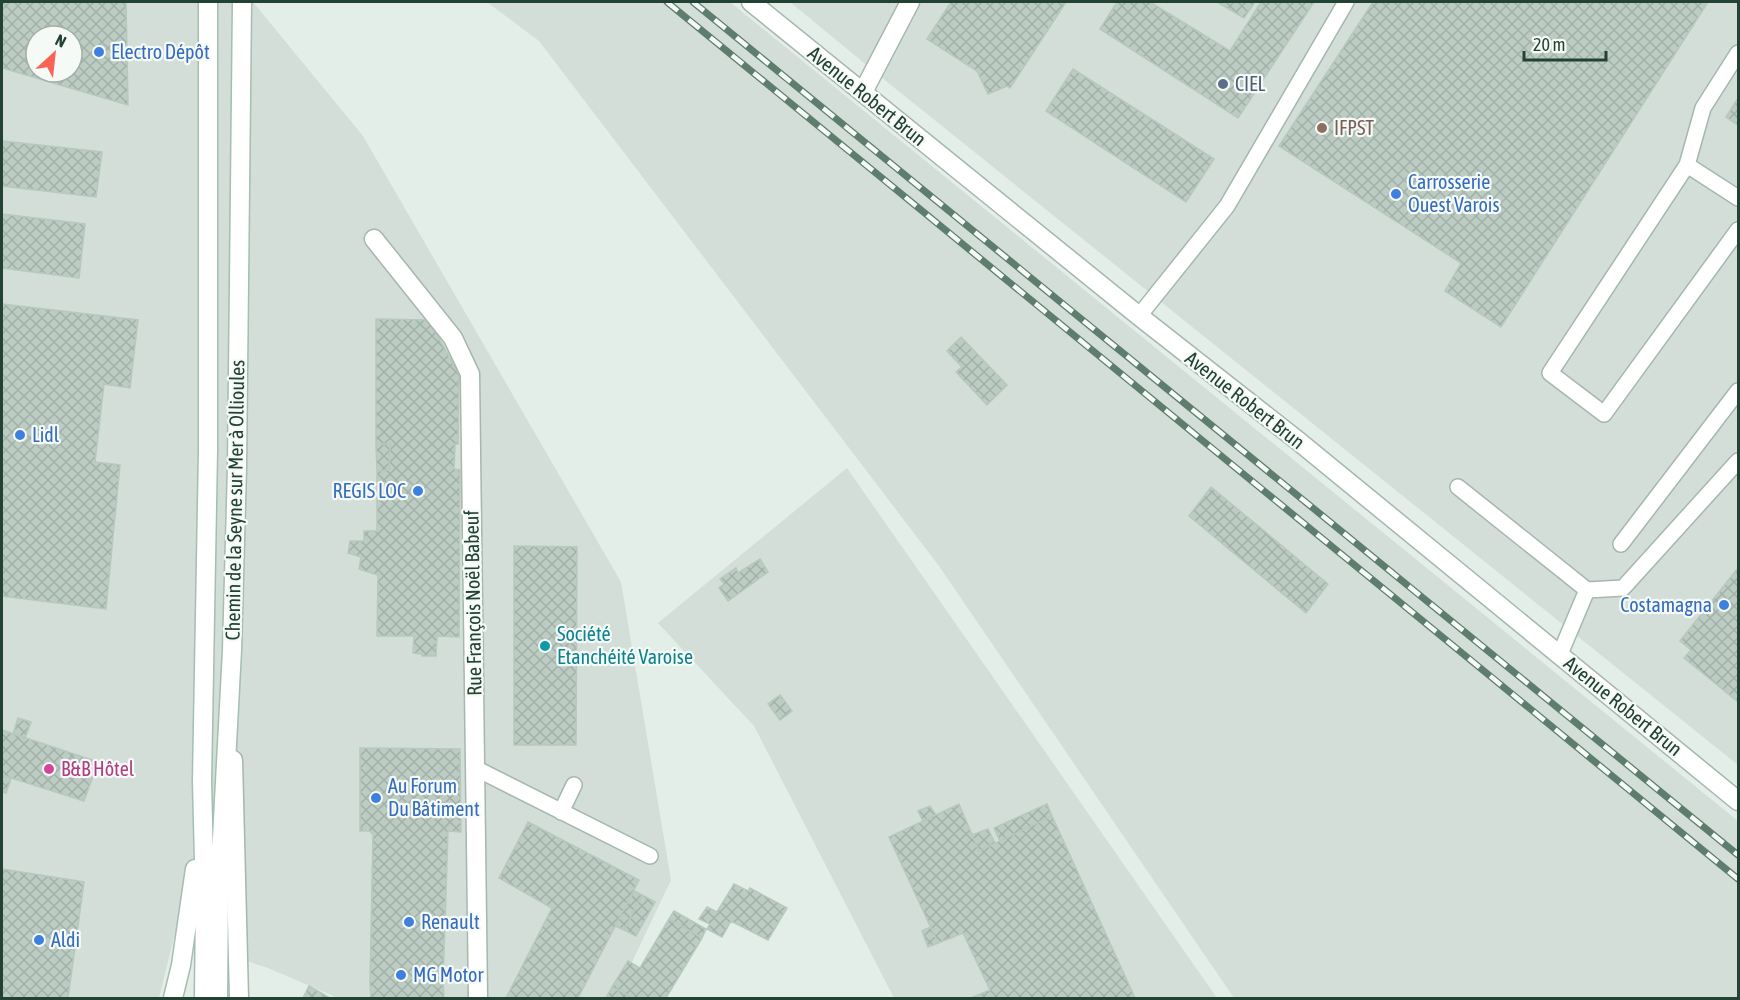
<svg xmlns="http://www.w3.org/2000/svg" width="1740" height="1000" font-family="'Asap Condensed',sans-serif">
<style>
.built{fill:#d2ded7;fill-rule:evenodd}
.building{fill:url(#building-cross-hatch);stroke:#b6c9be;stroke-width:1.5;fill-rule:evenodd}
.lines{fill:none;stroke-linecap:round;stroke-linejoin:round}
.service-casing{stroke:#a6b7ae;stroke-width:18}
.minor-casing{stroke:#a6b7ae;stroke-width:21}
.tertiary-casing{stroke:#a6b7ae;stroke-width:21}
.secondary-casing{stroke:#a4beb1;stroke-width:21}
.service{stroke:#fff;stroke-width:15}
.minor{stroke:#fff;stroke-width:18}
.tertiary{stroke:#fff;stroke-width:18}
.secondary{stroke:#fff;stroke-width:18}
.rail-casing{stroke:#5d7d6f;stroke-width:7}
.rail{stroke:#f5faf7;stroke-width:4.5;stroke-dasharray:14;stroke-linecap:butt}
.shop-dot{fill:#3f7fe0;stroke:#f5faf7;stroke-width:2}
.service-dot{fill:#5c6f8a;stroke:#f5faf7;stroke-width:2}
.education-dot{fill:#8d6e63;stroke:#f5faf7;stroke-width:2}
.culture-dot{fill:#0f9aa8;stroke:#f5faf7;stroke-width:2}
.hotel-dot{fill:#d1479c;stroke:#f5faf7;stroke-width:2}
.labels{text-anchor:middle;stroke-width:4.5;stroke-linejoin:round;paint-order:stroke}
.shop-label{font-size:20px;fill:#366cbe;stroke:#f5faf7;text-anchor:start}
.service-label{font-size:20px;fill:#4e5e75;stroke:#f5faf7;text-anchor:start}
.street-label{font-size:20px;fill:#224234;stroke:#f5faf7}
.education-label{font-size:20px;fill:#785e54;stroke:#f5faf7;text-anchor:start}
.culture-label{font-size:20px;fill:#0d838f;stroke:#f5faf7;text-anchor:start}
.hotel-label{font-size:20px;fill:#b23c85;stroke:#f5faf7;text-anchor:start}
</style>
<defs>
<pattern id="building-cross-hatch" width="8" height="8" patternUnits="userSpaceOnUse" patternTransform="scale(1.5)"><rect width="8" height="8" fill="#bcccc3"/><path d="M0 0l8 8M0 8l8-8" fill="none" stroke="#a1b0a8"/></pattern>
</defs>
<rect width="100%" height="100%" fill="#e4eee8"/>
<path class="built" d="M2,2H253L363,136L621,582L671,880L615,998H338L268,968L174,937L159,998H2ZM36,36H72V72H36Z
M487,2H730L1738,821V998H1234L939,566L539,41Z
M790,2H1738V765L881,77Z
M847,468L1217,998H894L754,726L658,623Z"/>
<path class="building" d="M2,2H126L128,105L2,68ZM36,36H72V72H36Z
M951,2H1066L1010,88L1007,86L988,94L977,71L927,39Z
M1117,2H1150L1230,51L1261,2H1314L1238,118L1100,29Z
M1217,2H1255L1244,18Z
M1373,2H1708L1501,327L1445,291L1461,263L1279,146Z
M1073,69L1214,159L1186,202L1046,111Z
M1738,98V125L1726,117Z
M2,141L102,152L96,197L2,186Z
M2,214L85,224L79,278L2,268Z
M2,304L138,320L130,388L104,384L95,462L120,465L106,609L2,596Z
M376,319L429,320L459,375L458,444H455L454,469L460,470L459,637L437,636L436,656H422V654L413,653L414,636H377L378,575L359,569L361,557L348,553L350,541H364V531H377V471L389,470L390,444H376Z
M961,337L1007,385L987,405L956,372L962,367L947,351Z
M376,444H390L389,470L377,471Z
M1211,487L1328,584L1306,613L1189,516Z
M514,546L577,547L576,745H514Z
M760,559L768,572L728,601L719,588L724,584L720,579L736,568L738,573Z
M1738,568V699L1737,701L1684,658L1691,650L1680,641Z
M780,695L792,711L780,720L768,704Z
M18,718L31,722L25,738L13,734Z
M2,730L98,762L84,801L2,775Z
M360,748L460,749L461,832L448,831L443,981L444,998H371L370,983L373,835L370,831H360Z
M2,775L11,779L6,793L2,792Z
M959,804L979,851L1052,816L1135,998H971L990,990L963,933L938,943L889,837Z
M1047,804L1052,816L1000,841L994,828Z
M930,806L936,815L923,821L918,811Z
M528,822L639,880L578,998H506L552,908L499,878Z
M988,829L995,843L979,851L972,835Z
M2,869L84,882L68,998H2Z
M734,884L748,891L750,888L787,908L768,940L731,921L722,937L707,929L710,924L699,919L707,907L717,912Z
M634,891L642,895L624,930L615,926Z
M642,895L655,902L636,936L624,930Z
M674,911L706,929L702,938L669,919Z
M669,919L702,938L666,998H633L612,987L628,961L640,968Z
M931,927L938,943L928,947L922,931Z
M309,986L330,998H303Z
M612,987L633,998H606Z"/>
<g class="lines">
<g class="service-casing">
<path id="service" d="M1738,53L1703,108L1687,165L1738,198
M1687,165L1550,373L1604,414L1738,230
M1139,316L1227,206L1346,2
M1458,487L1587,590L1560,654
M1621,544L1738,391
M1587,590L1623,588L1738,461
M475,768L650,856
M561,812L574,785"/>
</g>
<g class="minor-casing">
<path id="minor" d="M863,92L910,2
M374,239L453,338L470,374L478,998"/>
</g>
<g class="tertiary-casing">
<path id="tertiary" d="M751,2L1139,316L1297,440L1738,801
M233,760L239,998"/>
</g>
<g class="secondary-casing">
<path id="secondary" d="M173,998L181,965L195,869
M204,998L205,902L202,781L208,450V2
M218,998L219,895L232,650L237,467L242,2"/>
</g>
<use href="#service" class="service"/>
<use href="#minor" class="minor"/>
<use href="#tertiary" class="tertiary"/>
<use href="#secondary" class="secondary"/>
<g class="rail-casing">
<path id="rail" d="M667,2L1738,879
M693,2L1738,855"/>
</g>
<use href="#rail" class="rail"/>
</g>
<g class="shop-dot">
<circle cx="99" cy="52" r="6"/>
<circle cx="1396" cy="194" r="6"/>
<circle cx="20" cy="435" r="6"/>
<circle cx="418" cy="491" r="6"/>
<circle cx="1724" cy="605" r="6"/>
<circle cx="376" cy="798" r="6"/>
<circle cx="409" cy="922" r="6"/>
<circle cx="39" cy="940" r="6"/>
<circle cx="401" cy="975" r="6"/>
</g>
<circle class="service-dot" cx="1223" cy="84" r="6"/>
<circle class="education-dot" cx="1322" cy="128" r="6"/>
<circle class="culture-dot" cx="545" cy="646" r="6"/>
<circle class="hotel-dot" cx="49" cy="769" r="6"/>
<g class="labels">
<g class="shop-label">
<text x="111" y="59">Electro Dépôt</text>
<text x="1408" y="189">Carrosserie<tspan x="1408" dy="23">Ouest Varois</tspan></text>
<text x="32" y="442">Lidl</text>
<text x="406" y="498" text-anchor="end">REGIS LOC</text>
<text x="1712" y="612" text-anchor="end">Costamagna</text>
<text x="388" y="793">Au Forum<tspan x="388" dy="23">Du Bâtiment</tspan></text>
<text x="421" y="929">Renault</text>
<text x="51" y="947">Aldi</text>
<text x="413" y="982">MG Motor</text>
</g>
<g class="service-label">
<text x="1235" y="91">CIEL</text>
</g>
<g class="street-label">
<text transform="translate(867 96) rotate(39)" y="7">Avenue Robert Brun</text>
<text transform="translate(1245 400) rotate(38)" y="7">Avenue Robert Brun</text>
<text transform="translate(235 500) rotate(-89)" y="7">Chemin de la Seyne sur Mer à Ollioules</text>
<text transform="translate(473 603) rotate(-91)" y="7">Rue François Noël Babeuf</text>
<text transform="translate(1623 706) rotate(39)" y="7">Avenue Robert Brun</text>
</g>
<g class="education-label">
<text x="1334" y="135">IFPST</text>
</g>
<g class="culture-label">
<text x="557" y="641">Société<tspan x="557" dy="23">Etanchéité Varoise</tspan></text>
</g>
<g class="hotel-label">
<text x="61" y="776">B&amp;B Hôtel</text>
</g>
</g>
<rect width="1740" height="1000" fill="none" stroke="#224234" stroke-width="6"/>
<g transform="translate(54 54) rotate(27)"><circle r="28" fill="#f5faf7" stroke="#a1b0a9" stroke-width="1.5"/>
<path d="M0-4.5L10 22L0 15L-10 22Z" fill="#fa6256"/>
<text y="-9" font-size="16" font-weight="bold" text-anchor="middle" fill="#224234">N</text>
</g>
<path d="M1524 51v9h82v-9" fill="none" stroke="#224234" stroke-width="3"/>
<text x="1533" y="51" font-size="18" fill="#224234" stroke="#f5faf7" stroke-width="4.5" paint-order="stroke">20 m</text>
</svg>
